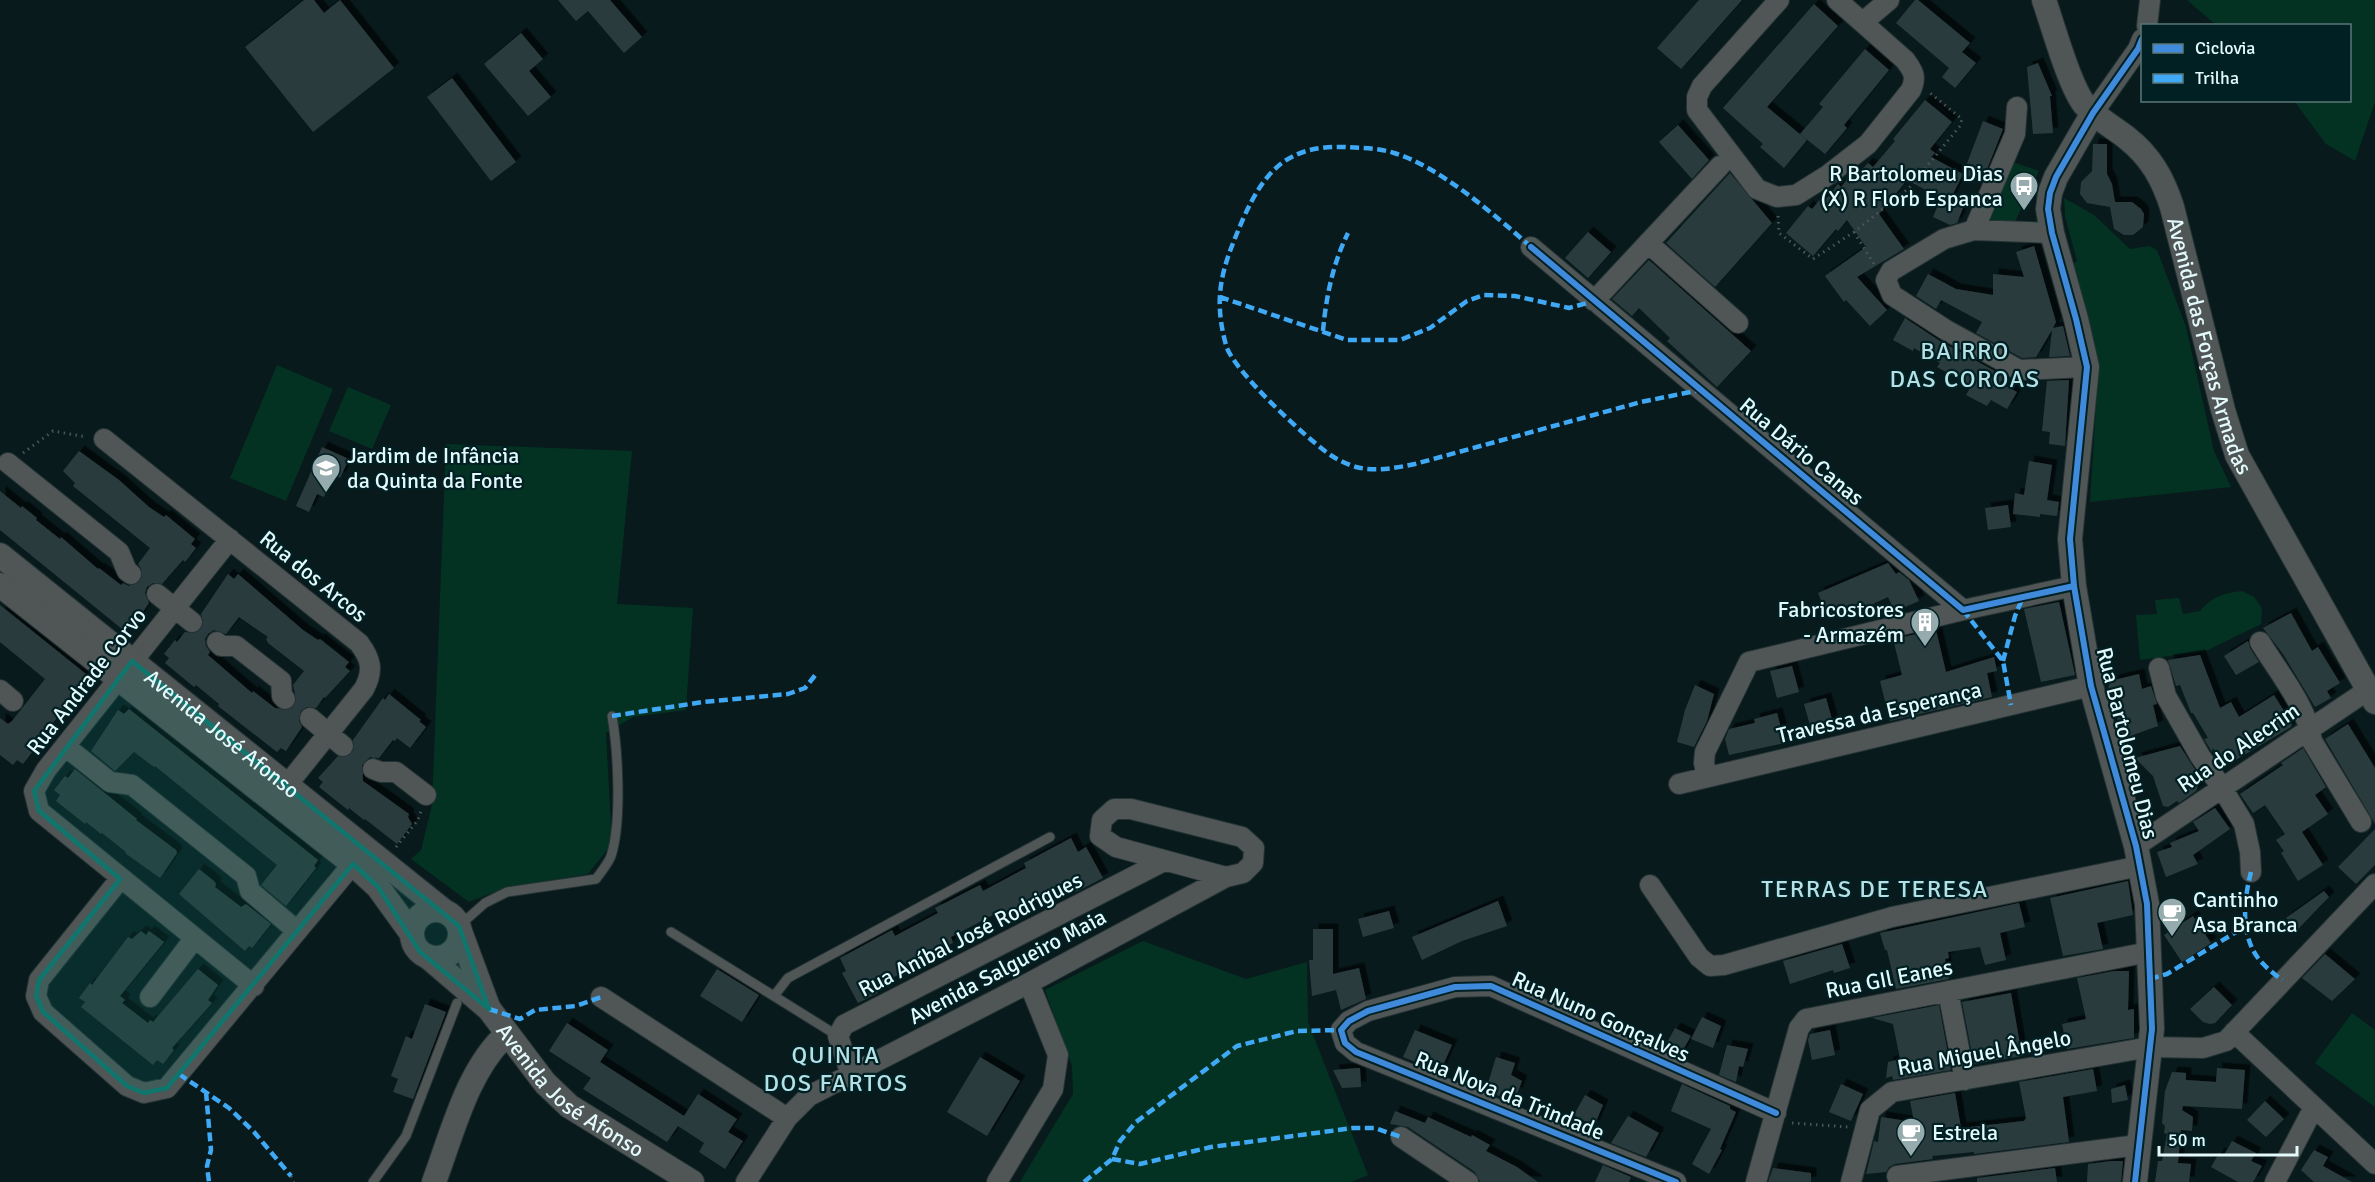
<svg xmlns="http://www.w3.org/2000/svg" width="2375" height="1182" font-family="Signika,sans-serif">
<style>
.green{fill:#043222}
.building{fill:#2b3b3e;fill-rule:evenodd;filter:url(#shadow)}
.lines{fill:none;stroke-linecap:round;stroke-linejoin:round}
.minor-tunnel{stroke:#293b3e;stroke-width:20;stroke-dasharray:20 10;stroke-linecap:butt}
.service-casing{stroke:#243335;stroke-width:11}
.minor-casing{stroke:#243335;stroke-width:22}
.tertiary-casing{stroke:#243335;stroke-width:26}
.path{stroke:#4c5656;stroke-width:3;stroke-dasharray:1.5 4.5;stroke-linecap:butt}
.service{stroke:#4f5655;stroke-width:9}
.minor{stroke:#4f5655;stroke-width:20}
.tertiary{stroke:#4f5655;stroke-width:24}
.quiet{stroke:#3fa9f5;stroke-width:4.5;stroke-dasharray:9 4.5;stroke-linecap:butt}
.cycleway-casing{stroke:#002024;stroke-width:10}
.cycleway{stroke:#408adc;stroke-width:6}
.marked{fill:#0f766e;fill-opacity:0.2;stroke:#0f766e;stroke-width:4.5;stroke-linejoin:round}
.labels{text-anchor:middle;stroke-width:4.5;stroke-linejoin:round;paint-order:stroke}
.poi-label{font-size:22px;fill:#e3f9fc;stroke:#002024;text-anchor:start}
.street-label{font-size:22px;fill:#e3f9fc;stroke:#002024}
.neighbourhood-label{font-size:24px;letter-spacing:1.5px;fill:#b4e1e6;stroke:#002024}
</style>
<defs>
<filter id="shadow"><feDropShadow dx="5.5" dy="-5.5" stdDeviation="0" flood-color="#0009"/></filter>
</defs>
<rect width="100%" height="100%" fill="#081a1c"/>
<path class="green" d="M2187,0H2375V102L2355,161L2326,144L2294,101L2350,100V26L2216,25Z
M2010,161L2039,171L2014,224L1993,222L1989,217Z
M2064,198L2094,215L2130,249L2149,246L2157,250L2186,327L2214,451L2231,487L2090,502L2098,376L2092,339L2072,264L2077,261L2065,216Z
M277,365L333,389L286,501L230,478Z
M348,387L391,405L372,449L329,431Z
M446,444L632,451L617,604L693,608L686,710L633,717L606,733L612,844L588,874L505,888L469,902L411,859L421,850L432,805Z
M2242,591L2254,597L2262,608L2261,624L2206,651L2140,660L2136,615L2157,614L2155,600L2179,598L2183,614L2200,611C2212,597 2223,593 2242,591Z
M1143,941L1246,979L1307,962L1308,1022L1368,1175L1351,1182H1020L1073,1094L1072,1066L1045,990Z
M2352,1013L2375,1030V1107L2315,1063Z"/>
<path class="building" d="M304,0H314L324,13L340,0L394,68L313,132L245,47Z
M558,0H610L642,37L624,53L588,11L576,21Z
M1699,0H1742L1681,69L1657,48Z
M1915,0H1918L1970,43L1962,52L1976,63L1955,88L1942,77L1949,68L1896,23Z
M1814,4L1838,26L1767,107L1807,140L1784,168L1760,147L1763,144L1723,108Z
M521,33L543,59L529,71L551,97L528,116L484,64Z
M1865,49L1889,70L1844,125L1847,128L1825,154L1800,134L1823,107L1819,104Z
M2038,63L2052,96H2050L2053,133L2033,134L2027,67Z
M452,78L516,162L491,181L427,97Z
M1925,100L1952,122L1930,149L1935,153L1931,157L1963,174L1949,202L1963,208L1957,223L1950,225L1933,217L1941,198L1907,180L1879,214L1904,249L1857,277L1887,310L1870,326L1846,300L1844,302L1825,276L1866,247L1847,220L1838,231L1836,229L1813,256L1786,233L1808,206L1812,209L1823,196L1827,198L1838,184L1841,187L1852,173L1856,176L1868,163L1873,167L1895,141L1893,139Z
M1983,121L2003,129L1982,182L1963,174Z
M1678,125L1709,160L1692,179L1659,142Z
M2093,144H2107V174L2112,184L2115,202H2132L2141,209L2144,214L2143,227L2133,235H2124L2114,229L2110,207L2087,203L2080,194L2081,182L2092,171Z
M1730,173L1772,223L1715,287L1666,243Z
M1588,232L1611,252L1588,278L1565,258Z
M2034,246L2056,322L2053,328L2063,326L2070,356L2049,357L2052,330L2036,357L2022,358L1976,333L1982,322L1941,300L1936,309L1916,296L1928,274L1956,289L1993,295V274L2024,277L2016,252Z
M1649,260L1751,351L1717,387L1667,341L1670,338L1639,308L1632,316L1612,299Z
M1905,318L1940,341L2004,376L2000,383L2017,392L2007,409L1991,400L1987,406L1966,395L1971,386L1937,367L1940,363L1914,348L1913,351L1893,340Z
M2069,380L2065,446L2049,444L2050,432L2042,431L2047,381Z
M322,447L349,459L340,478L334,475L324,497L317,494L309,512L296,506Z
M79,451L119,480L149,507L164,517L166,515L195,539L191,544L196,548L185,562L183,560L162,584L153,583L147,587L145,593L149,603L132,628L126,624L122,629L0,530V491L21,508L22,506L37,518L36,520L60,539L61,537L98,569L99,568L121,585L123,583L129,586L135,585L140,582L142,570L138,564L150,548L73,486L75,483L63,471Z
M2029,461L2052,465L2047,500L2059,502L2057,516L2040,514V517L2013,514L2015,493L2024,495Z
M2008,505L2011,527L1988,530L1985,508Z
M1888,563L1896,574L1899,572L1909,580L1919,601L1905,607L1903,604L1893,608L1888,597L1862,609L1860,605L1829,619L1818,593Z
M228,574L234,579L238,574L303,630L318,640L320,639L349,662L345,667L350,671L325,698L324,697L316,708L307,707L301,711L299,721L302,727L286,751L281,748L277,752L218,706L219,704L196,685L194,687L165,663L169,658L164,654L175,640L177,642L185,632L196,633L202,629L204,623L201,614ZM239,617L268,637L266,639L268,643L304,671L293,685L297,702L289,710L275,708L253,691L252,693L208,655L210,652L206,646L205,639L208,634L214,630L226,634Z
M2059,602L2075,675L2041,682L2024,609Z
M0,605L86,674L82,680L87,684L43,734L32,749L34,750L23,764L17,760L13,765L0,755V718L8,724L12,721L45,679L0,642Z
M2291,613L2312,651L2318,647L2340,683L2327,691L2331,698L2315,707L2283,654L2263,628Z
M1936,630L1946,672L1994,657L1997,671L1987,673L1992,697L1890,721L1880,681L1902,675L1893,639Z
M2248,641L2250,648L2259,662L2236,675L2224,656Z
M2200,655L2220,708L2231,702L2239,717L2274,695L2292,724L2291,727L2224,767L2213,748L2212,752L2204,739L2208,738L2193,713H2191L2180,685L2176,686L2168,660Z
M1792,666L1799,692L1777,698L1770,671Z
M2139,674L2142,689L2151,686L2157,704L2153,705L2158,726L2122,739L2112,696L2108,691L2109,684L2114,680Z
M1695,685L1714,694L1707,721L1694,747L1677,742L1685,710Z
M389,694L421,720L419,721L426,727L410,748L397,738L395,741L393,740L379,758L370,757L362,765L363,781L409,814L408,817L412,824L397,844L365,819L364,820L349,808L348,810L319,787L323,782L318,778L338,756L346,757L352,754L355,748L353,740L383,698L385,700Z
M1826,698L1835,730L1813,736L1804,704Z
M129,709L318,860L314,866L316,868L286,906L261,885L277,865L155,766L154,767L134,752L115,771L91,751L118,710L124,714Z
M1777,713L1785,743L1729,755L1725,739L1729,729L1755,723L1754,719Z
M2348,724L2375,768V824L2325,739Z
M2180,746L2201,779L2196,791L2179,803L2177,801L2168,807L2163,806L2153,776L2135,758Z
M2303,748L2326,787L2315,795L2328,814L2302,832L2323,865L2298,881L2281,853L2284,851L2276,840L2285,834L2265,805L2253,813L2240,794L2283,765L2281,763Z
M75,769L137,819L136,820L176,850L177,853L160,878L125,853L126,852L102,833L101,834L86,822L85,824L56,801L60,795L54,790L65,776L68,778Z
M2215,808L2230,829L2193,855L2198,864L2166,877L2157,852L2172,847L2170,843L2199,831L2193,822Z
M2375,829V865L2356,884L2338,867Z
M1071,838L1078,852L1086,847L1103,878L1076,892L1070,880L1041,895L1042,898L999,921L995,914L951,937L953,943L900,970L902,973L884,982L886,986L877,991L878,993L858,1003L842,973L846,971L840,958L892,930L895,936L938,913L935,908L980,885L983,891L1026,868L1024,863Z
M199,869L214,881L216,884L215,887L241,907L246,904L271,924L252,948L249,946L245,951L179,894Z
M2128,881L2133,915L2097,923L2103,949L2063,956L2050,898Z
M2324,891L2329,897L2298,929L2286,918Z
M1498,901L1507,926L1462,941L1422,960L1412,937Z
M2019,903L2025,927L2000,933L2006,960L1985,965L1980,947L1948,952L1949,958L1945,959L1949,979L1896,989L1887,950H1885L1880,933Z
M1389,911L1394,928L1363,937L1358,919Z
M2193,916L2211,943L2182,962L2164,935Z
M1313,929H1333V974L1359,968L1366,999L1341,1010L1336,990L1312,996L1309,960H1313Z
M141,931L146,935L149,931L164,942L120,996L125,1000L122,1003L148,1023L150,1020L153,1022L198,969L218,985L208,1000L212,1003L172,1048L174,1050L163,1064L157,1060L153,1065L81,1007L85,1002L79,998L90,983L92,985L128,937L132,939Z
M1842,944L1850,968L1834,973L1833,970L1790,984L1783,961Z
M2325,954L2355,979L2332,1001L2302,978Z
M717,969L759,995L742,1022L700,996Z
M2114,971H2129L2128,1010L2134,1009V1038L2067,1049L2062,1024L2086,1019L2077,978Z
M2214,987L2232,1005L2215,1023L2210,1024L2203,1022L2190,1009Z
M2011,993L2022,1056L1974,1064L1962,1002Z
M425,1004L446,1012L413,1099L393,1092L398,1079L391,1076L406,1036L412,1039Z
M1939,1005L1951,1070L1893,1080L1892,1076L1886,1078L1888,1062L1900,1059L1893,1024L1872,1018Z
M1702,1017L1721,1026L1713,1048L1691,1039Z
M567,1023L608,1050L600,1062L684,1116L698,1094L737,1119L728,1132L743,1141L725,1169L699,1152L704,1143L678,1126L667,1142L583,1089L591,1078L549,1051Z
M1675,1028L1691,1036L1679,1057L1664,1048Z
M1415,1030L1452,1045L1440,1072L1403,1057Z
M1830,1030L1835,1055L1812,1060L1808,1040L1810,1034Z
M1727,1045L1748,1049L1743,1067L1739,1066L1736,1082L1719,1075Z
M980,1057L1020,1081L987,1136L947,1112Z
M1496,1057L1515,1063L1511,1075L1522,1081L1517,1094L1515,1092L1510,1101L1486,1090Z
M1358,1068H1360L1361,1087L1342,1088L1333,1070Z
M2217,1068L2245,1070L2242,1109L2183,1106L2182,1110L2193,1117L2192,1131L2181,1130L2178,1163L2191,1164L2189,1182H2155L2158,1161H2162L2167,1134L2164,1133L2165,1126L2162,1123L2165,1091L2172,1072L2186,1073V1080L2216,1082Z
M2093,1069L2097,1091L2063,1097L2069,1142L1974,1154V1152L1932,1156L1933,1159L1895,1164L1889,1167L1886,1172L1866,1174L1874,1141L1878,1142L1881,1117L1914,1122L1910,1101L1955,1093L1961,1128L2024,1121L2026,1118L2019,1082Z
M1682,1084L1730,1106V1109L1736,1112L1720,1149L1722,1150L1709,1174L1692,1164L1711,1129L1671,1111Z
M1841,1084L1863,1094L1851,1121L1829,1112Z
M2125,1085L2128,1100L2112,1103L2111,1089Z
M1585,1095L1603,1105L1594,1126L1574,1115Z
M2265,1101L2284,1119L2266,1137L2247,1120Z
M1395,1111L1425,1123L1428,1117L1471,1137L1472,1135L1490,1145L1486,1151L1517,1167L1538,1182H1480L1475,1172L1408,1127L1390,1124Z
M1628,1116L1659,1133L1646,1157L1611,1143Z
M2232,1141L2256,1153L2251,1161L2262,1166L2253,1182H2238L2211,1167L2219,1153L2224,1155Z
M2314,1150L2328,1157L2323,1166L2352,1182H2314L2301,1170Z
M2111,1161H2123L2121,1182H2087L2088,1164Z
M1603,1165L1631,1177L1629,1182H1595Z
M1773,1168L1811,1173V1182H1768Z
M2055,1168L2057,1182H1977V1178Z"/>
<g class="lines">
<path class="minor-tunnel" d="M131,574L157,594
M192,622L217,642
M285,699L310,718
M343,746L373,769"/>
<g class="service-casing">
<path id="service" d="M459,926L485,903L507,892L596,879C601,872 608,864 611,856C622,822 618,751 612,716
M671,932L838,1036
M774,996L788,978L1050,837
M373,1182L406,1136L457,1003"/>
</g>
<g class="minor-casing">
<path id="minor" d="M1779,0L1702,86L1697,97V110L1757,189L1777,197L1796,195L1828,175L1868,144L1911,90C1917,76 1913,71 1905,60L1837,0
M1863,22L1889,0
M2147,26L2150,0
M2093,113L2138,49L2142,39
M1974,230L2015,134L2017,107
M2052,233L1974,230L1944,239L1891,271L1886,280L1892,295L1946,330L2019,370L2087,367
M1648,243L1738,323
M1531,247L1963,610L2074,586
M1594,301L1720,166
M104,439L359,643C371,659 374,670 364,689L287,785
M8,463L119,552L127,571L131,574
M230,539L46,770L34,791L39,811L254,986
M157,594L192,622
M217,642L221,646H236L281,681L282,696L285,699
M2260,642C2277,670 2308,708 2312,741L2361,822
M2159,668L2166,696L2200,756L2222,788L2244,824L2250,852L2251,872
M0,690L13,701
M310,718L343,746
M65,746L110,782L132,785L246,876L250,891L297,931
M373,769L381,772H396L426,795
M1707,777L1704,763L1705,752L1749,662L1963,610
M1679,784L2091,686
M1114,809H1131L1242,837L1254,848L1253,863L1243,873L1226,877L1116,847L1100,836L1102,820Z
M2136,846L2368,690
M120,879L39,980L36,996L43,1012L127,1086L144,1093L167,1088L361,854
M1650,885L1699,957L1710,966L1724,965L1892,917L2140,866
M1948,991L1965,1080
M150,997L194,939
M601,997L787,1118
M2234,1032L2375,1164
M851,1075L838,1036L844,1025L1164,861
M1401,1137L1468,1182
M1897,1176L2138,1145
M746,1182L787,1118L809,1096L1029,983L1226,877
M997,1182L1053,1089L1058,1055L1029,983
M1676,1182L1356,1052L1345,1043L1341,1030L1349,1021L1368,1011L1455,987L1491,986L1776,1113
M1756,1182L1799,1028L1806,1019L2149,952
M1851,1182L1870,1110L1892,1092L2150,1047L2203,1048L2226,1041L2375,884
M2275,1182L2314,1107"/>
</g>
<g class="tertiary-casing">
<g id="tertiary">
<path id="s1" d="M2044,0C2053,26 2069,84 2084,104C2096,118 2113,127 2127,138C2151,157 2163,179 2172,207L2223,410L2237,455L2375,702"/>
<path d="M2093,113L2056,177L2050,193L2048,209L2052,233L2076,319L2087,367L2070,539L2074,586L2091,686L2136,846L2147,904L2152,1029L2135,1182"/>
<path id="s2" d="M0,555L444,911"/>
<path d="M0,585L353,864L378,887L412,934"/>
<circle cx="436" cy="934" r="24"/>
<path d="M461,934L488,1007"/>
<path id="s3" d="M427,956L489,1009L545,1083L569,1106L692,1182"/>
<path d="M434,1182C452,1134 468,1068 507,1034"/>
</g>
</g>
<path class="path" d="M1778,216L1779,233L1813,259L1854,232L1909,188L1960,126L1962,119L1930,93
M1854,232L1874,264
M23,453L53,431L87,437
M396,847L418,820L421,811
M1792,1123L1848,1127
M291,1176L294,1182"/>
<use href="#service" class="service"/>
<use href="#minor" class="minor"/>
<use href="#tertiary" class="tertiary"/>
<path class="quiet" d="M1531,247C1496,216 1439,166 1394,153C1379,148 1361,148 1345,147C1288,145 1265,170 1243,219C1223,266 1212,294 1226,345C1232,370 1309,441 1332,456C1338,460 1349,465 1356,467C1376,472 1395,468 1415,464L1641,402L1700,390
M1220,297L1347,340H1400L1430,328L1467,301L1484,295L1515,296L1569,308L1594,301
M1323,331C1326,297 1333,263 1348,233
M1963,610L2003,661L2011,705
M2003,661L2015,616L2023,597
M612,716L703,702L788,694L805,688L817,673
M2251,872C2244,899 2240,934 2258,958C2264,966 2274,974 2282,980
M2150,979L2167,974L2246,926
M489,1009L520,1019L535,1010L576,1006L601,997
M179,1074L229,1108L254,1132L291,1176
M206,1092L211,1150L207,1166L209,1182
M1112,1159L1140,1164L1211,1147L1353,1128H1375L1401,1137
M1084,1182L1112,1159L1120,1141L1136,1122L1237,1046L1297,1031L1341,1030"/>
<g class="cycleway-casing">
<path id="cycleway" d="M1531,247L1963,610L2074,586
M1676,1182L1356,1052L1345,1043L1341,1030L1349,1021L1368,1011L1455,987L1491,986L1776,1113
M2135,1182L2152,1029L2147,904L2136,846L2091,686L2074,586L2070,539L2087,367L2076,319L2052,233L2048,209L2050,193L2056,177L2093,113L2138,49L2142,39"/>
</g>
<use href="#cycleway" class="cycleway"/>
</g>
<path class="marked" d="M132,661L459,926L489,1009L420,952L378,887L353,864L167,1088L144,1093L127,1086L43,1012L36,996L39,980L120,879L39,811L34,791Z"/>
<defs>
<g id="bus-pin" transform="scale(1.5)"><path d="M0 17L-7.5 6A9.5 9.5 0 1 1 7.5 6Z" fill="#96abae" stroke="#002024"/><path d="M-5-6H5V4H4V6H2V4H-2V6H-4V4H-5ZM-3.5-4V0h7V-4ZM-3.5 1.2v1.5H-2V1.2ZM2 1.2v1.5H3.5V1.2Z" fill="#fff"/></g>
<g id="school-pin" transform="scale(1.5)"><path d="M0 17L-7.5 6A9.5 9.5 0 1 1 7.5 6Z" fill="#96abae" stroke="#002024"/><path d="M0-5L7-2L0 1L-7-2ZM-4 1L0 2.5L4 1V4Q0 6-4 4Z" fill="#fff"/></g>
<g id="building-pin" transform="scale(1.5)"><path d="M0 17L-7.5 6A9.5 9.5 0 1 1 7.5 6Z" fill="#96abae" stroke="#002024"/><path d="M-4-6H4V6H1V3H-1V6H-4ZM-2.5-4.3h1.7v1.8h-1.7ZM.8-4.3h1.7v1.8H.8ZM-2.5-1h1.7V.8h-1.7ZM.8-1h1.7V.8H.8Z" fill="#fff"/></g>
<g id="cafe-pin" transform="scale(1.5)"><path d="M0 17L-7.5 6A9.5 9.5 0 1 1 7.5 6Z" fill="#96abae" stroke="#002024"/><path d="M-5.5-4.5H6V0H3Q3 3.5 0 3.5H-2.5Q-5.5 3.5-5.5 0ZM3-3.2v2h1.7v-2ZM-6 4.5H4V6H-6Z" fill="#fff"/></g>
</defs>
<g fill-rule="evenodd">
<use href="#bus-pin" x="2024" y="186"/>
<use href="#school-pin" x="326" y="468"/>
<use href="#building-pin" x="1925" y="622"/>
<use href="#cafe-pin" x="2172" y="912"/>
<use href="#cafe-pin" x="1911" y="1132"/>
</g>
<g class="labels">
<g class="poi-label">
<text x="2003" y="181" text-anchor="end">R Bartolomeu Dias<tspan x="2003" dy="25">(X) R Florb Espanca</tspan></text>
<text x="347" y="463">Jardim de Infância<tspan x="347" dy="25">da Quinta da Fonte</tspan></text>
<text x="1904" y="617" text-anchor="end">Fabricostores<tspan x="1904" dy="25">- Armazém</tspan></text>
<text x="2193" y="907">Cantinho<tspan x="2193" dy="25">Asa Branca</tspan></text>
<text x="1932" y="1140">Estrela</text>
</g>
<g class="street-label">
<text dy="8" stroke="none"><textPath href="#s1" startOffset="394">Avenida das Forças Armadas</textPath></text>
<text transform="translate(1802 451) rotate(40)" y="8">Rua Dário Canas</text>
<text transform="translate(314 576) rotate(39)" y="8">Rua dos Arcos</text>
<text transform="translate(86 681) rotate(-52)" y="8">Rua Andrade Corvo</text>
<text transform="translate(1879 712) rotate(-13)" y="8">Travessa da Esperança</text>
<text dy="8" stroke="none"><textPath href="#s2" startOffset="285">Avenida José Afonso</textPath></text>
<text transform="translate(2128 743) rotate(76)" y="8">Rua Bartolomeu Dias</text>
<text transform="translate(2238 747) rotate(-34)" y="8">Rua do Alecrim</text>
<text transform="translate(970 934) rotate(-27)" y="8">Rua Aníbal José Rodrigues</text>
<text transform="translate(1007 966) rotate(-28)" y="8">Avenida Salgueiro Maia</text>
<text transform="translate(1889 978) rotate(-11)" y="8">Rua GIl Eanes</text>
<text transform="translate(1601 1016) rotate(24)" y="8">Rua Nuno Gonçalves</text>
<text transform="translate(1984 1052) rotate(-10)" y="8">Rua Miguel Ângelo</text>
<text dy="8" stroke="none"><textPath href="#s3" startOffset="198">Avenida José Afonso</textPath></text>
<text transform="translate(1510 1095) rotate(22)" y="8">Rua Nova da Trindade</text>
</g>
<g class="neighbourhood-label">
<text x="1965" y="359">BAIRRO<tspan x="1965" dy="28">DAS COROAS</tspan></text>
<text x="1875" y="897">TERRAS DE TERESA</text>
<text x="836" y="1063">QUINTA<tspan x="836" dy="28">DOS FARTOS</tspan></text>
</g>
</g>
<rect x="2141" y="24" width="210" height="78" fill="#002024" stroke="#5b777a" stroke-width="1.5"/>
<rect x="2153" y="44" width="30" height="9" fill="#408adc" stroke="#5b777a" stroke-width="1.5"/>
<text x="2195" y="54" font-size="18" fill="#e3f9fc">Ciclovia</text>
<rect x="2153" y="74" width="30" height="9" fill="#3fa9f5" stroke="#5b777a" stroke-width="1.5"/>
<text x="2195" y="84" font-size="18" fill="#e3f9fc">Trilha</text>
<path d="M2159 1146v9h138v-9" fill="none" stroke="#e3f9fc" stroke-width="3"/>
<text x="2168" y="1146" font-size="18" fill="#e3f9fc" stroke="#002024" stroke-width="4.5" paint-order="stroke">50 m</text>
</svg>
